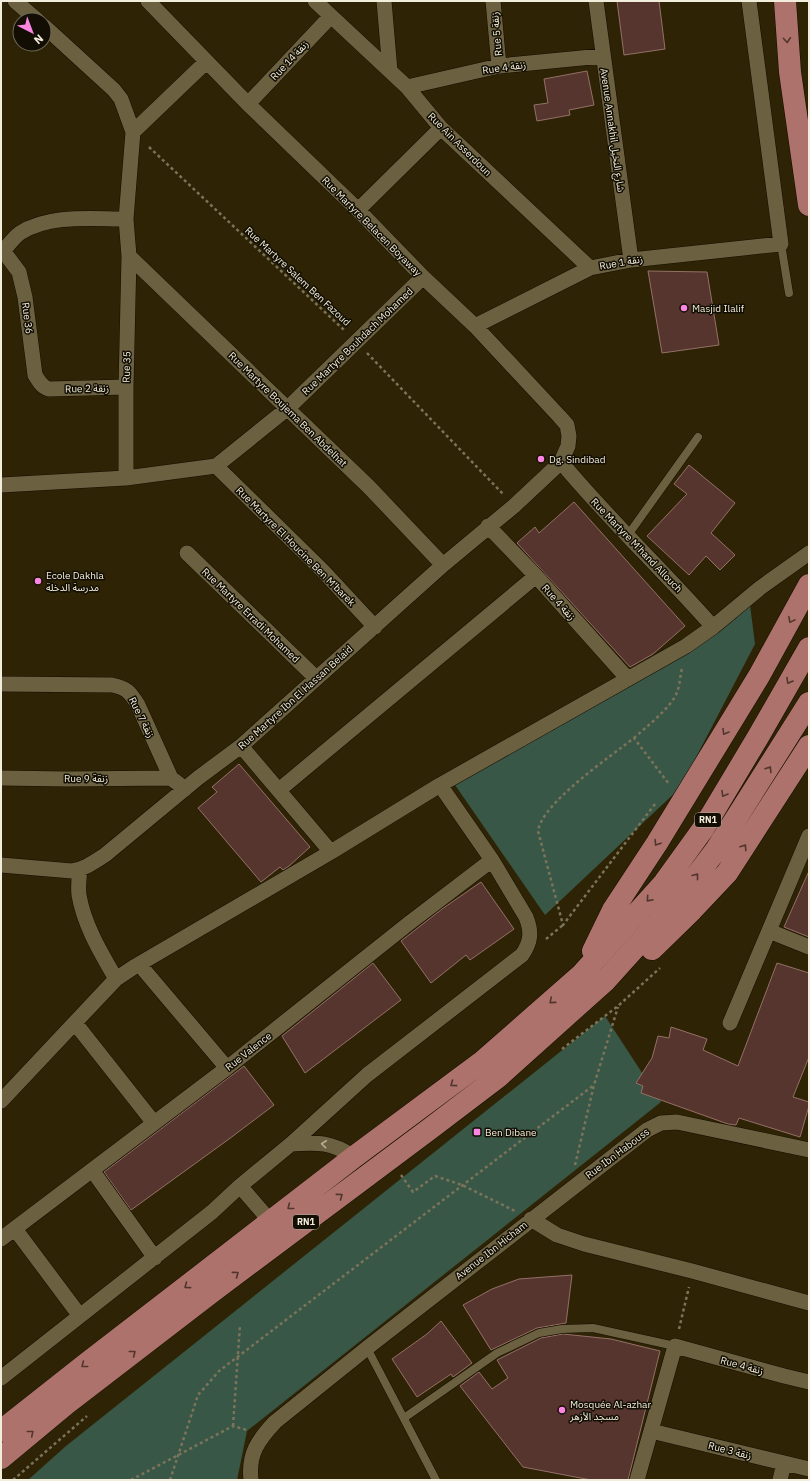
<svg xmlns="http://www.w3.org/2000/svg" width="810" height="1481" font-family="'IBM Plex Sans','Noto Sans Arabic',sans-serif">
<style>
.green{fill:#385747}
.building{fill:#55352d;stroke:#947067}
.lines{fill:none;stroke-linecap:round;stroke-linejoin:round}
.service-casing{stroke:#150d00;stroke-width:9}
.minor-casing{stroke:#150d00;stroke-width:16}
.trunk-casing{stroke:#150d00;stroke-width:23}
.path{stroke:#7c745a;stroke-width:2.5;stroke-dasharray:3 3;stroke-linecap:butt}
.service{stroke:#6b6040;stroke-width:8}
.minor{stroke:#6b6040;stroke-width:15}
.trunk{stroke:#ae726d;stroke-width:22}
.oneway{stroke:#50362d}
.oneway2{stroke:#b6ae95}
.poi-dot{fill:#fd86e2;stroke:#120e03;stroke-width:1.5}
.labels{text-anchor:middle;stroke-width:3;stroke-linejoin:round;paint-order:stroke}
.shield{fill:#120e03;stroke:#b0aa9a;stroke-width:1}
.shield-label{font-size:9px;font-weight:bold;fill:#f3eddb}
.street-label{font-size:10px;fill:#f3eddb;stroke:#120e03}
.poi-label{font-size:10px;fill:#f3eddb;stroke:#120e03;text-anchor:start}
</style>
<rect width="100%" height="100%" fill="#2e2405"/>
<path class="green" d="M750,605L755,644L680,788L545,915L453,782Z
M605,1016L661,1102L247,1431L237,1480H28L66,1446Z"/>
<path class="building" d="M617,1H659L665,49L624,55Z
M587,71L594,105L569,110L570,115L537,121L534,105L548,103L544,79Z
M648,271L707,272L719,345L662,353Z
M689,465L735,503L711,533L735,555L720,570L706,556L689,575L647,536L687,494L674,484Z
M574,502L685,626L653,654L630,667L517,543L535,527L539,533Z
M239,764L310,847L289,866L283,870L280,867L261,882L198,808L217,792L212,787Z
M809,871V937L784,927Z
M481,882L514,929L470,960L466,955L431,983L401,941L442,909Z
M373,963L401,1000L305,1073L282,1036Z
M777,963L809,973V1057L793,1097L809,1102V1106L800,1137L739,1118L736,1125L728,1124L641,1093L643,1086L636,1083L652,1058L658,1036L669,1038L671,1027L707,1039L703,1050L738,1066Z
M244,1066L274,1105L229,1139L131,1210L104,1172Z
M572,1275L566,1323L537,1328L491,1350L463,1305L492,1289L519,1279Z
M441,1321L472,1363L453,1377L451,1374L417,1397L392,1359L427,1334Z
M563,1334L611,1339L660,1351L628,1480H591L523,1467L460,1386L479,1372L492,1389L508,1378L497,1360L541,1338Z"/>
<g class="lines">
<g class="service-casing">
<path id="service" d="M781,244L789,293
M628,535L698,437
M367,1348L436,1480
M404,1418L497,1353L539,1333L562,1329L593,1328L675,1346"/>
</g>
<g class="minor-casing">
<path id="minor" d="M15,1L37,20
M315,1L407,87L441,128L590,268
M384,1L390,71
M493,1L499,66
M596,1L631,260
M44,26L114,90L121,99L133,132L126,219L129,256L126,387V478
M407,87L499,66L602,56
M248,104L331,16
M133,132L206,62
M358,210L441,128
M1,248L19,272L25,297L35,375C39,381 41,387 49,389L126,387
M1,254C6,248 13,238 20,233C50,214 91,219 126,219
M129,256L369,487L443,565
M475,326L590,268L631,260L781,244L749,1
M561,462C609,520 664,571 713,627
M216,466L323,571L375,627
M1,485L126,478L216,466L288,408L423,277
M488,526L536,576L628,679
M187,553L316,678
M1,684L112,685C127,688 130,692 138,705L171,778L185,789
M241,746L331,852
M1,778L67,779L171,778
M279,790L536,576
M1,865L72,871C85,869 94,862 105,855L198,778L241,746L443,565L514,506L561,462L568,446L569,436L567,425L559,416L475,326L423,277L358,210L248,104L148,1
M80,870C79,878 78,887 79,895C84,925 101,953 116,979
M769,931L809,947
M139,964L227,1068
M75,1023L154,1123
M730,1023L809,836
M1,1101L116,979L134,967L331,852L440,785L686,646L713,627L760,588L809,553
M291,1144C318,1142 332,1142 354,1157
M92,1170L155,1258
M240,1186L271,1222
M531,1219L557,1235L584,1244L692,1271L809,1303
M15,1229L80,1316
M1,1239L227,1068L408,924L492,860
M1,1378L212,1212L240,1186L291,1144L367,1075L522,955C531,942 532,932 526,917L492,860L440,785
M651,1431L809,1469
M251,1480C248,1454 258,1440 275,1422L367,1348L647,1130L661,1123L677,1122L809,1150
M637,1480L675,1346L784,1376L809,1382
M780,1480L784,1463"/>
</g>
<g class="trunk-casing">
<path id="trunk" d="M785,1L790,72L809,205
M652,949L692,910L727,873L809,746
M593,951L613,910L657,843L759,676L809,585
M1,1431L86,1364L354,1157L483,1061L581,975L664,883L703,829L758,737L809,648
M1,1458L66,1404L213,1291L431,1128L498,1077L606,980L679,899L716,850L809,703"/>
</g>
<path class="path" d="M149,147L344,330
M367,353L503,494
M634,738C646,727 672,707 677,692C680,685 680,676 682,668
M655,804L563,925L538,831C542,803 611,756 634,738L669,784
M546,939L563,925
M562,1049L618,1006L660,968
M575,1165L594,1085L618,1007
M401,1175L413,1192L435,1176L462,1185L515,1211
M679,1329L689,1287
M233,1426L240,1325
M13,1480L87,1416
M131,1480L233,1426L247,1430
M170,1480L198,1395L219,1371L594,1085"/>
<use href="#service" class="service"/>
<use href="#minor" class="minor"/>
<use href="#trunk" class="trunk"/>
</g>
<defs><path id="oneway-chevron" d="M-2-3.5L2.5 0L-2 3.5" fill="none" stroke-width="1.6" stroke-linecap="round" stroke-linejoin="round"/></defs>
<g class="oneway">
<use href="#oneway-chevron" transform="translate(787 40) rotate(86)"/>
<use href="#oneway-chevron" transform="translate(791 620) rotate(118)"/>
<use href="#oneway-chevron" transform="translate(789 681) rotate(120)"/>
<use href="#oneway-chevron" transform="translate(725 732) rotate(121)"/>
<use href="#oneway-chevron" transform="translate(769 769) rotate(-58)"/>
<use href="#oneway-chevron" transform="translate(724 794) rotate(121)"/>
<use href="#oneway-chevron" transform="translate(657 843) rotate(122)"/>
<use href="#oneway-chevron" transform="translate(744 847) rotate(-57)"/>
<use href="#oneway-chevron" transform="translate(696 876) rotate(-52)"/>
<use href="#oneway-chevron" transform="translate(649 899) rotate(131)"/>
<use href="#oneway-chevron" transform="translate(552 1001) rotate(139)"/>
<use href="#oneway-chevron" transform="translate(453 1084) rotate(144)"/>
<use href="#oneway-chevron" transform="translate(340 1196) rotate(-37)"/>
<use href="#oneway-chevron" transform="translate(290 1207) rotate(142)"/>
<use href="#oneway-chevron" transform="translate(236 1274) rotate(-37)"/>
<use href="#oneway-chevron" transform="translate(187 1286) rotate(143)"/>
<use href="#oneway-chevron" transform="translate(133 1353) rotate(-38)"/>
<use href="#oneway-chevron" transform="translate(84 1365) rotate(142)"/>
<use href="#oneway-chevron" transform="translate(31 1433) rotate(-39)"/>
</g>
<use class="oneway2" href="#oneway-chevron" transform="translate(324 1144) rotate(-174)"/>
<g class="poi-dot">
<circle cx="684" cy="308" r="4"/>
<circle cx="541" cy="459" r="4"/>
<circle cx="38" cy="581" r="4"/>
<rect x="473" y="1128" width="8" height="8" rx="2"/>
<circle cx="562" cy="1410" r="4"/>
</g>
<g class="labels">
<g class="shield">
<rect x="695" y="813" width="26" height="14" rx="3"/>
<rect x="293" y="1215" width="26" height="14" rx="3"/>
</g>
<g class="shield-label">
<text x="708" y="823">RN1</text>
<text x="306" y="1225">RN1</text>
</g>
<g class="street-label">
<text transform="translate(496 34) rotate(-95)" y="4">Rue 5 زنقة</text>
<text transform="translate(289 60) rotate(-47)" y="4">Rue 14 زنقة</text>
<text transform="translate(504 67) rotate(-8)" y="4">Rue 4 زنقة</text>
<text transform="translate(613 130) rotate(82)" y="4">Avenue Annakhil شارع النخيل</text>
<text transform="translate(460 144) rotate(45)" y="4">Rue Ain Asserdoun</text>
<text transform="translate(372 226) rotate(45)" y="4">Rue Martyre Belacen Boyaway</text>
<text transform="translate(621 262) rotate(-10)" y="4">Rue 1 زنقة</text>
<text transform="translate(298 276) rotate(43)" y="4">Rue Martyre Salem Ben Fazoud</text>
<text transform="translate(28 318) rotate(83)" y="4">Rue 36</text>
<text transform="translate(357 341) rotate(-44)" y="4">Rue Martyre Bouhdach Mohamed</text>
<text transform="translate(126 367) rotate(-88)" y="4">Rue 35</text>
<text transform="translate(87 388) rotate(-1)" y="4">Rue 2 زنقة</text>
<text transform="translate(288 409) rotate(44)" y="4">Rue Martyre Boujema Ben Abdelhat</text>
<text transform="translate(637 545) rotate(46)" y="4">Rue Martyre M'hand Allouch</text>
<text transform="translate(296 546) rotate(45)" y="4">Rue Martyre El Houcine Ben M'barek</text>
<text transform="translate(559 602) rotate(48)" y="4">Rue 4 زنقة</text>
<text transform="translate(251 615) rotate(44)" y="4">Rue Martyre Erradi Mohamed</text>
<text transform="translate(295 697) rotate(-42)" y="4">Rue Martyre Ibn El Hassan Belaid</text>
<text transform="translate(142 717) rotate(63)" y="4">Rue 7 زنقة</text>
<text x="86" y="782">Rue 9 زنقة</text>
<text transform="translate(248 1051) rotate(-38)" y="4">Rue Valence</text>
<text transform="translate(617 1153) rotate(-37)" y="4">Rue Ibn Habouss</text>
<text transform="translate(491 1250) rotate(-38)" y="4">Avenue Ibn Hicham</text>
<text transform="translate(742 1365) rotate(15)" y="4">Rue 4 زنقة</text>
<text transform="translate(730 1450) rotate(14)" y="4">Rue 3 زنقة</text>
</g>
<g class="poi-label">
<text x="692" y="312">Masjid Ilalif</text>
<text x="549" y="463">Dg. Sindibad</text>
<text x="46" y="579">Ecole Dakhla<tspan x="46" dy="12">مدرسة الدخلة</tspan></text>
<text x="485" y="1136">Ben Dibane</text>
<text x="570" y="1408">Mosquée Al-azhar<tspan x="570" dy="12">مسجد الأزهر</tspan></text>
</g>
</g>
<rect width="810" height="1481" fill="none" stroke="#f3eddb" stroke-width="4"/>
<g transform="translate(32 32) rotate(138)"><circle r="19" fill="#120e03" stroke="#6c6759"/>
<path d="M0-3L7 15L0 10L-7 15Z" fill="#fd86e2"/>
<text y="-6" font-size="11" font-weight="bold" text-anchor="middle" fill="#f3eddb">N</text>
</g>
</svg>
